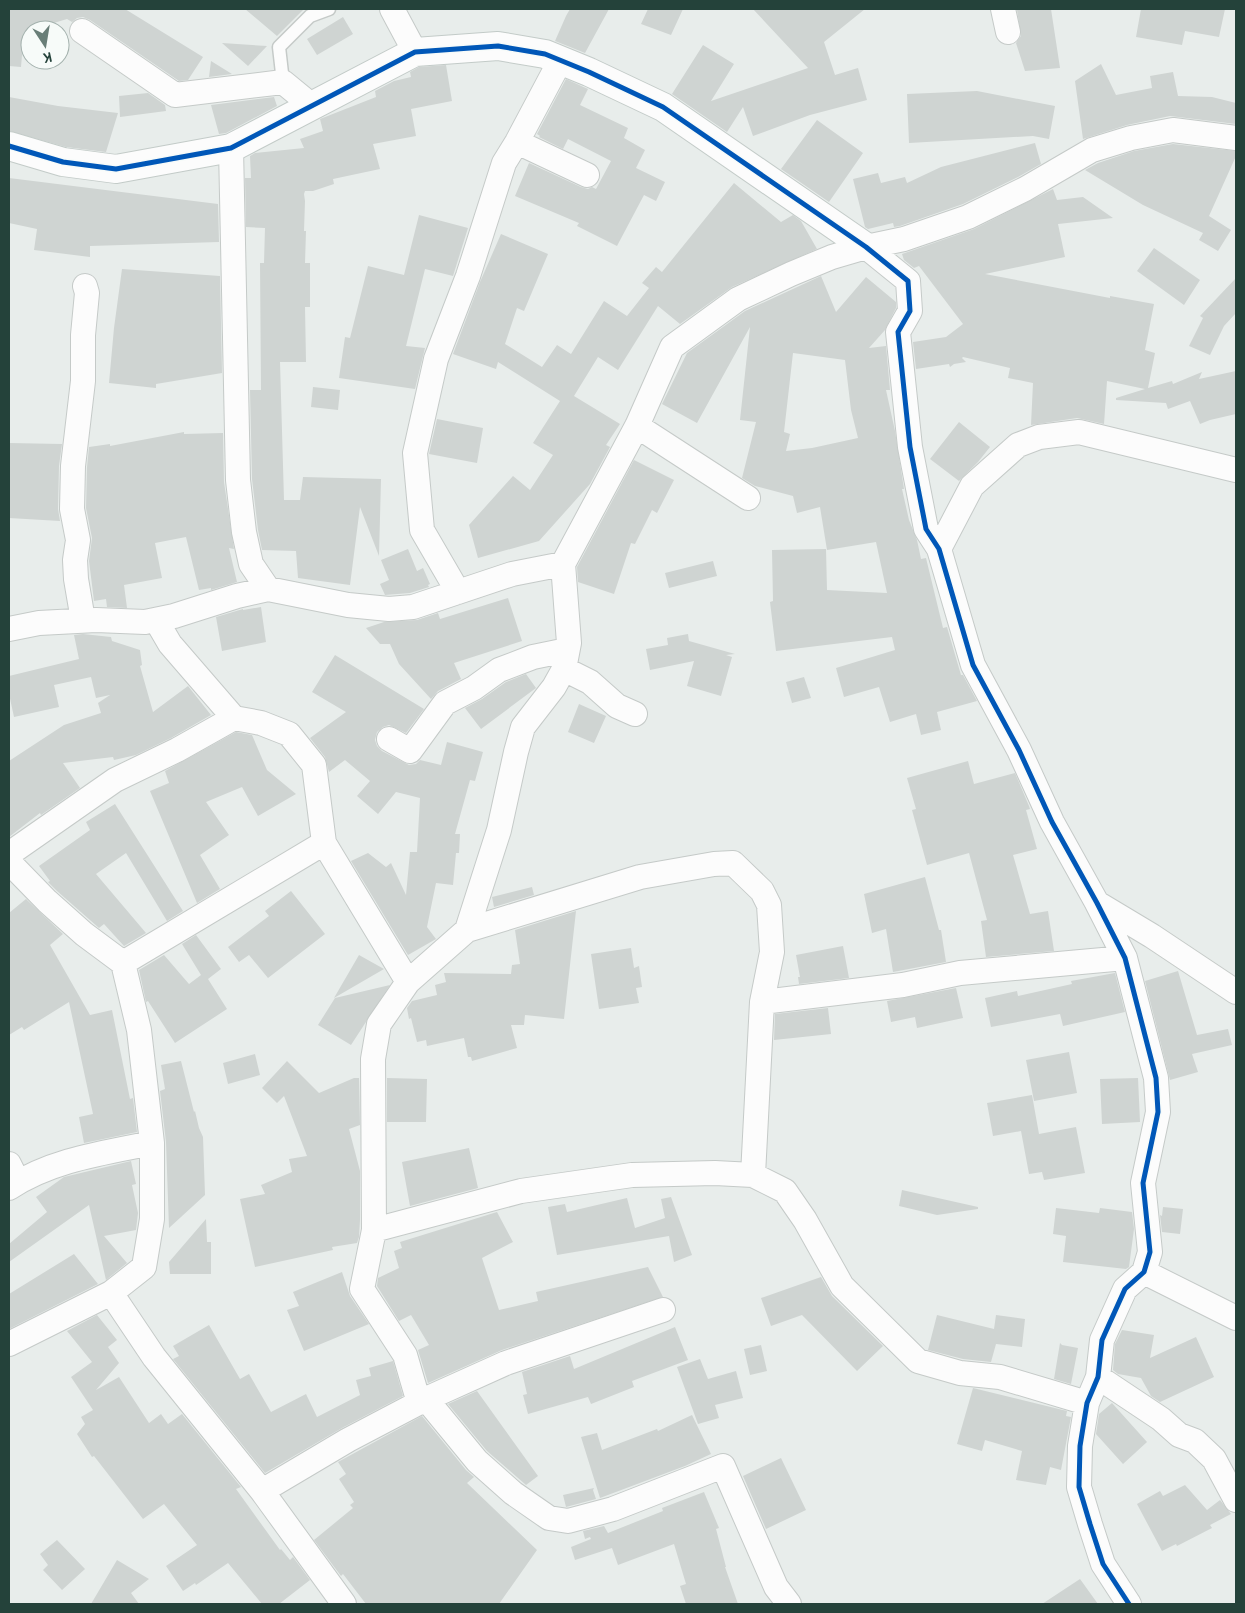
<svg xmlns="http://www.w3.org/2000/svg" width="1245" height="1613" font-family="'Archivo Narrow',sans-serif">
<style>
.building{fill:#cfd4d2;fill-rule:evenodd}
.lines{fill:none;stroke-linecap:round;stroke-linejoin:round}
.lane-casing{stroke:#c5cac8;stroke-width:15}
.street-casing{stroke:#c5cac8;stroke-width:26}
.secondary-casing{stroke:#c3cbc8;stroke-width:30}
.lane{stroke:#fcfcfc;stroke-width:12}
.street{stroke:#fcfcfc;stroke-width:24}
.secondary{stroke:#fcfcfc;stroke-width:28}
.cycleway-casing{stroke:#f7fbf9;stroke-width:8}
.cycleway{stroke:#0057b8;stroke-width:5}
</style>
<rect width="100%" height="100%" fill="#e8edeb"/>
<path class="building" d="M9,9H125L203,57L188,80L179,81L90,20L83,17L77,18L72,22L67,19L24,32L21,67L9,66Z
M245,9H304L277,36Z
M570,9H609L585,53L555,41L566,16Z
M648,9H683L671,35L641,24Z
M753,9H865L824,42L835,75L858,68L867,100L810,115L753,136L743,107L727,132L672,94L703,45L734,64L711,101L808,68Z
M1028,9H1051L1060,68L1025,71L1016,43L1021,36L1017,10Z
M1141,9H1225L1219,37L1185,31L1182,45L1136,37Z
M343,17L353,34L317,55L307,39Z
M222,43L267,46L248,66Z
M211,61L232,74L209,77Z
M1101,64L1116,95L1152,88L1150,76L1173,72L1178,96L1212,97L1236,103V124L1170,116L1127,125L1083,139L1075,81Z
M446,65L452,101L411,109L416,136L373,144L380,169L333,179L334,184L313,191H305L304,194L305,201L304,231H306L305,263H310V307H305L306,362H280L284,500H300L303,477L381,479L379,556L360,507L350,585L298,578L296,551L262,550L258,530L252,479L250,390H261L260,263H264L265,228L246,227L245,178H251L250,156L255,153L304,148L300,139L323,131L320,119L376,97L375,91L394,81L411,77L410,72L419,67Z
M566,79L588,89L580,105L628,128L624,138L645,150L636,168L665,182L656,201L644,195L617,246L577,226L579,223L515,196L529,163L581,187L588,189L592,187L596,189L611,161L568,139L563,149L539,137L540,136L537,134Z
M977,91L1055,106L1049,139L1033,136L909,143L907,94Z
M148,93L165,105L166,111L120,117L119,96Z
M9,97L58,106L118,113L106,152L66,147L9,131Z
M274,97L277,106L226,133L219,134L211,105Z
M817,120L863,153L829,202L781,169Z
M1035,143L1041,164L1018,177L963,204L900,226L894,227L893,223L868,229L865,227L853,179L878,173L881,183L905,177L907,183L941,167Z
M1173,144L1236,151V156L1209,216L1231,230L1218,251L1199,240L1203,233L1143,205L1085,170L1098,163L1134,151Z
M9,178L218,204L219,242L90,246V257L34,250L37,229L9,223Z
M734,183L781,222L793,215L801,221L817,249L732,287L680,324L658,306L618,370L598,357L574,396L620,424L606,445L610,447L590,484L539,541L478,558L469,525L513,476L530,490L553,455L533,443L560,401L498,362L496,369L453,354L480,282L501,234L548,254L524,311L517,308L505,344L542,367L557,345L571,354L604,301L627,316L649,288L642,283L656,267L662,272Z
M1053,189L1057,200L1083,197L1113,218L1058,224L1065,257L985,274L1110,298V296L1154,304L1145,350L1155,353L1148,388L1172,381L1173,384L1202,372L1199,379L1236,371V414L1210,420L1200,424L1190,401L1168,409L1166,403L1116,400V398L1145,389L1107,381L1104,424L1077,418L1031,425L1033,383L1008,378L1010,368L963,357L962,358L966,362L954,364L950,367L949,364L916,369L913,342L946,337L963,324L919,266L914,268L904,260L902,254L974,229Z
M419,215L468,228L453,276L425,269L406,346L425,348L415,389L339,378L345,337L350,338L368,266L404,275Z
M1154,248L1200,280L1184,305L1137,271Z
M122,269L220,276L222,373L156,384V388L109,383L114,328Z
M821,276L836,312L866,277L896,302V308L885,330L869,348L886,346L890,390H886L895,431L904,489H902L909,520L917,540L921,559L926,558L943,628L947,627L961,675H963L977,701L937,712L941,730L921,735L916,714L890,722L879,687L844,697L836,668L895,650L892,637L776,651L770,602L773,601L772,550L826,549L827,590L887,593L876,542L827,550L820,507L797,513L793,496L755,486L742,478L756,422L740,420L750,327L697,423L662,404L687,353L745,311ZM793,353L845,360L851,410L858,438L812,448L786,451L790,434L784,432Z
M1236,278V313L1224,326L1210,355L1189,346L1203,318L1200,316Z
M313,387L340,390L338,410L311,407Z
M437,419L483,428L477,463L429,454Z
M959,422L990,447L978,462L959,481L930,459Z
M184,432V434L223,433L224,482L234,549L229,548L237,582L211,590V588L199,590L186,537L155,543L162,578L124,585L127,608L107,607L106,599L94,601L89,561L92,538L86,508L87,467L89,447L110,444V446Z
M9,443L62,444L59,466L58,509L60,521L9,518Z
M634,460L674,480L657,513L652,510L635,544L631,543L614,594L578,582L577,567Z
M408,549L417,571L423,568L430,584L428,585L429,587L410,593L385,595L380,584L389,580L381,560Z
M713,561L717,576L669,588L665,573Z
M508,598L522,641L454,663L461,679L438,691L431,699L399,664L390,644H380L366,628L384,622L417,620L438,613L440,619Z
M261,607L266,642L222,651L216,617L243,609V610Z
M83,634L111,637L112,641L140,650L142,665L140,666L153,712L188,686L211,715L171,738L136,755L114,760L113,757L63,763L80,788L41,815L40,813L9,837V761L64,725L101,713L98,703L110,695L96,698L91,677L54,685L59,707L14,717L9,694V676L79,659L74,635Z
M688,634L689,641L735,654L726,655L732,657L721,696L687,686L694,661L650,670L646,649L668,645L667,638Z
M335,655L424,709L406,733L389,725L383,727L377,732L375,740L377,746L382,751L409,765L416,764L420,760L441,765L447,742L483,752L475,781L470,780L455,834H460L459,853H456L453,885L436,883L427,927L436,939L408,955L351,861L368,853L386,867L391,863L406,895L410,852H417L420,798L396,792L378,814L357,796L370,781L345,760L329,772L325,757L310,738L346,712L312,692Z
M526,674L536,688L481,729L465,708L482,699L506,682Z
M804,677L811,698L792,703L786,682Z
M579,704L606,716L594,743L568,732Z
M236,732L252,735L267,770L296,794L258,816L242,787L206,802L229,835L200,855L220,889L197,903L150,791L169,783L165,771Z
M968,761L974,784L1015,773L1029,806L1030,809L1026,810L1037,849L1013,855L1030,914L1048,911L1054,951L986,957L981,921L987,920L969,853L927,865L912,810L916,809L907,778Z
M115,804L183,911L167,921L126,853L96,874L146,933L124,946L104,924L99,928L57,891L48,882L50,881L39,866L90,830L86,822Z
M925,877L939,930H941L946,962L893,972L886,929L872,933L864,894Z
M532,887L534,895L494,907L492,897Z
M291,891L325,934L268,978L249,955L239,962L228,947L269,916L265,911Z
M26,899L63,934L50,945L90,1015L112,1010L130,1099L133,1098L137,1132L84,1143L79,1117L93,1114L69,1002L24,1030L22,1027L9,1035V913Z
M576,911L564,1019L525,1015L524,1025H511L517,1048L472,1061L471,1057H468L464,1038L427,1046L426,1040L417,1042L411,1018L409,1019L407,1008L412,1001L437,995L435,985L446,982L444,973L511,974L512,965L520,964L515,930Z
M196,935L221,969L208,979L227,1009L175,1043L148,1001L146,1002L139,970L164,955L189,984L201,975L182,944Z
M843,946L849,978L799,984L798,977H800L796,955Z
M631,948L634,968L639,966L642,987L636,988L639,1003L599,1009L591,954Z
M359,955L384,969L334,998Z
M1178,971L1197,1035L1228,1029L1232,1045L1192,1054L1198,1072L1170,1080L1145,981Z
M1115,973L1125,1012L1063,1026L1060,1014L991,1027L985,998L1017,991L1018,996L1072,984L1071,981Z
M390,985L351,1045L318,1025L335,998Z
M956,988L963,1018L917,1028L915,1017L891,1022L887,1001Z
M828,1008L831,1034L774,1040L775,1014Z
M1069,1052L1077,1093L1034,1101L1026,1060Z
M255,1054L260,1075L228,1084L223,1063Z
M181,1061L194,1112L195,1111L199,1128L203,1137L205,1195L169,1228L166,1142L160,1091L165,1089L161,1065Z
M287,1061L319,1093L354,1078H359L360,1125L349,1129L360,1171V1220L359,1237L357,1243L332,1247L333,1250L255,1267L240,1199L265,1194L261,1185L292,1172L289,1159L307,1156L284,1096L277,1103L262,1088Z
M387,1078L427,1079L426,1122H387Z
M1138,1078L1140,1122L1102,1124L1100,1079Z
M1032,1095L1039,1134L1076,1127L1085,1173L1044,1180L1042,1172L1029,1174L1021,1131L993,1136L987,1103Z
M469,1148L478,1188L410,1206L402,1162Z
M131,1161L136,1184L132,1185L138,1213L136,1230L104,1236L127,1263L106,1280L89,1205L9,1262V1244L47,1212L36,1197L64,1177Z
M902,1190L978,1207V1209L937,1215L899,1206Z
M671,1197L692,1255L674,1262L669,1236L557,1255L548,1207L565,1204L567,1212L627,1198L635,1228L665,1218L661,1199Z
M1163,1207L1183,1209L1180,1234L1162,1232L1160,1215L1162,1216Z
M1056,1208L1099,1213L1100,1208L1132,1212L1134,1229L1129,1267L1126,1269L1063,1262L1066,1236L1053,1234Z
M497,1212L513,1242L482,1258L499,1310L538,1301L536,1292L648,1267L663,1297L502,1350L428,1383L418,1350L429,1345L411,1315L399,1321L377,1286L378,1278L399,1268L394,1251L402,1248L400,1242Z
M206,1219L207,1242H211V1274H170L169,1262Z
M74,1254L98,1284L9,1329V1294Z
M342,1272L350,1296L369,1324L304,1351L287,1310L299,1306L293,1292Z
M821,1277L832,1296L883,1346L857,1371L802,1315L771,1326L761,1298Z
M97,1315L117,1340L108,1347L119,1363L96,1390L119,1377L149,1423L161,1414L168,1424L182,1414L241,1487L236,1489L280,1550L281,1549L290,1560L293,1557L310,1580L279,1604H262L228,1563L196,1585L195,1583L183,1591L166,1566L197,1545L164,1504L143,1519L94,1456L92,1457L77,1434L85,1424L81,1417L93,1410L71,1377L92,1362L67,1331Z
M937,1315L994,1329L996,1315L1025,1319L1022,1347L996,1344L991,1362L963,1359L928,1350Z
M209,1325L240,1379L249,1374L271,1412L306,1394L317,1417L360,1395L356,1380L371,1376L369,1368L393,1361L403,1396L342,1428L265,1473L173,1359L179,1356L173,1346Z
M675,1327L688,1360L632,1381L634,1387L591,1404L588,1397L528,1414L523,1395L527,1394L522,1372L570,1356L574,1369Z
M1122,1330L1154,1335L1150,1358L1196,1337L1214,1377L1160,1402L1151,1396L1141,1378L1118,1374L1113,1370L1115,1344Z
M1060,1343L1062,1345L1078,1348L1071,1384L1054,1379Z
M761,1345L767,1371L750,1375L744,1349Z
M700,1359L708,1379L736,1371L743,1398L715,1405L719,1418L698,1424L677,1367Z
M973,1388L1067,1411L1066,1416L1071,1417L1061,1470L1050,1467L1046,1485L1016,1480L1022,1451L985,1440L982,1451L957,1444Z
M477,1391L538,1476L526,1485L487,1451L448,1404Z
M1112,1403L1147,1442L1123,1464L1096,1434L1099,1414Z
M692,1415L711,1454L685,1466L600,1498L581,1437L597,1433L602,1450L657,1429L658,1431Z
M422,1416L466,1470L474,1477L467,1483L537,1550L499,1604H366L343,1574L341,1576L314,1540L353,1508L350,1505L354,1502L339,1479L346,1474L338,1462Z
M781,1458L806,1510L766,1529L743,1476Z
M1185,1485L1207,1510L1220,1500L1231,1514L1210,1525L1212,1528L1177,1546L1176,1544L1162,1551L1137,1504L1160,1491L1163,1496Z
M594,1488L593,1490L596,1499L566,1507L563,1495Z
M704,1492L719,1528L716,1529L726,1567H725L738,1604H686L680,1586L686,1584L674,1544L618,1565L612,1548L575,1560L571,1547L591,1539L590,1537L585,1539L583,1531L604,1526L608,1533L663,1511L662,1508Z
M57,1540L85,1569L62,1590L43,1570L48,1565L40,1554Z
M117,1560L149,1579L131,1593L139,1604H91Z
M1080,1579L1098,1604H1042Z"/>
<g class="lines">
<g class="lane-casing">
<path id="lane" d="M283,82L279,47L310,16L329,9"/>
</g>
<g class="street-casing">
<path id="street" d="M392,9L415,52
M1003,9L1008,32
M82,31L175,95L283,82L311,105
M517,142L587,175
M231,148L238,480L244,532L251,564L268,589
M866,247L908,281L910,311L898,332L910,447L926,529L939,549L973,665L1019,750L1052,822L1097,903L1125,958L1156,1078L1158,1112L1143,1183L1150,1252L1144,1272L1125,1289L1102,1340L1098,1377L1087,1403L1080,1446L1079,1487L1090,1524L1103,1564L1129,1604
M637,426L748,498
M939,549L972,486L1018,445L1039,437L1079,432L1236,470
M458,592L422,530L415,453L436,359L468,276L504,163L517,142L560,61
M83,620L76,579L75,560L78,540L72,509L73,466L83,381V335L87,293L85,286
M156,620L170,644L234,718
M9,629L39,623L96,620L145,622L174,616L237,596L268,589L348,605L389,609L413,607L512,574L563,564
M564,669L590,682L617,706L635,714
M389,739L410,751L445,703L474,688L499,670L533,657L567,650
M9,854L115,780L177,750L234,718L261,723L289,734L314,765L324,843L408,982
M9,862L47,901L84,934L123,963L139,1030L152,1143V1219L144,1267L111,1293L154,1357L262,1491L344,1604
M1097,903L1152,936L1236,992
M467,930L499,830L516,752L523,727L554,687L564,669L569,643L563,564L637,426L672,347L738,299L791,274L832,257L866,247L904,239L968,217L1025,189L1092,150L1131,138L1173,130L1236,138
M123,963L324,843
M762,1002L903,985L960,973L1125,958
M9,1164L18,1182
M9,1188C51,1160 103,1153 152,1143
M374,1230L521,1191L632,1175L715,1173L753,1175L785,1191L805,1220L842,1286L918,1361L960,1373L1000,1377L1087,1403
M1144,1272L1236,1318
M9,1344L111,1293
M1098,1377L1161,1419L1179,1435L1195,1441L1214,1459L1236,1500
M426,1399L477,1461L513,1493L549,1518L568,1521L613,1509L723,1466L776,1587L789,1604
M419,1403L405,1355L362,1289L374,1230L373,1059L379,1024L408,982L467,930L640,877L714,864L733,863L762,891L769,905L772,952L762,1002L753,1175
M262,1491L348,1440L426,1399L506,1363L663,1310"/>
</g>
<g class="secondary-casing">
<path id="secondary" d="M9,146L63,162L116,169L231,148L415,52L498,46L545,54L589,72L663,107L866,247"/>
</g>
<use href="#lane" class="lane"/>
<use href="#street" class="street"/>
<use href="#secondary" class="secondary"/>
<g class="cycleway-casing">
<path id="cycleway" d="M9,146L63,162L116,169L231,148L415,52L498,46L545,54L589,72L663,107L866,247L908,281L910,311L898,332L910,447L926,529L939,549L973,665L1019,750L1052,822L1097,903L1125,958L1156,1078L1158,1112L1143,1183L1150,1252L1144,1272L1125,1289L1102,1340L1098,1377L1087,1403L1080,1446L1079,1487L1090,1524L1103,1564L1129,1604"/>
</g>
<use href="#cycleway" class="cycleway"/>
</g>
<rect width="1245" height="1613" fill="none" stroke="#24423a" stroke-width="20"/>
<g transform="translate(45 45) rotate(168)"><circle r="24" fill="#f7fbf9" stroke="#a3b1ad"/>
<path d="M0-4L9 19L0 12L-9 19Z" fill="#697e78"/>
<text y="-8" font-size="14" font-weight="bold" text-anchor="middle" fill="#24423a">K</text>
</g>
</svg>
